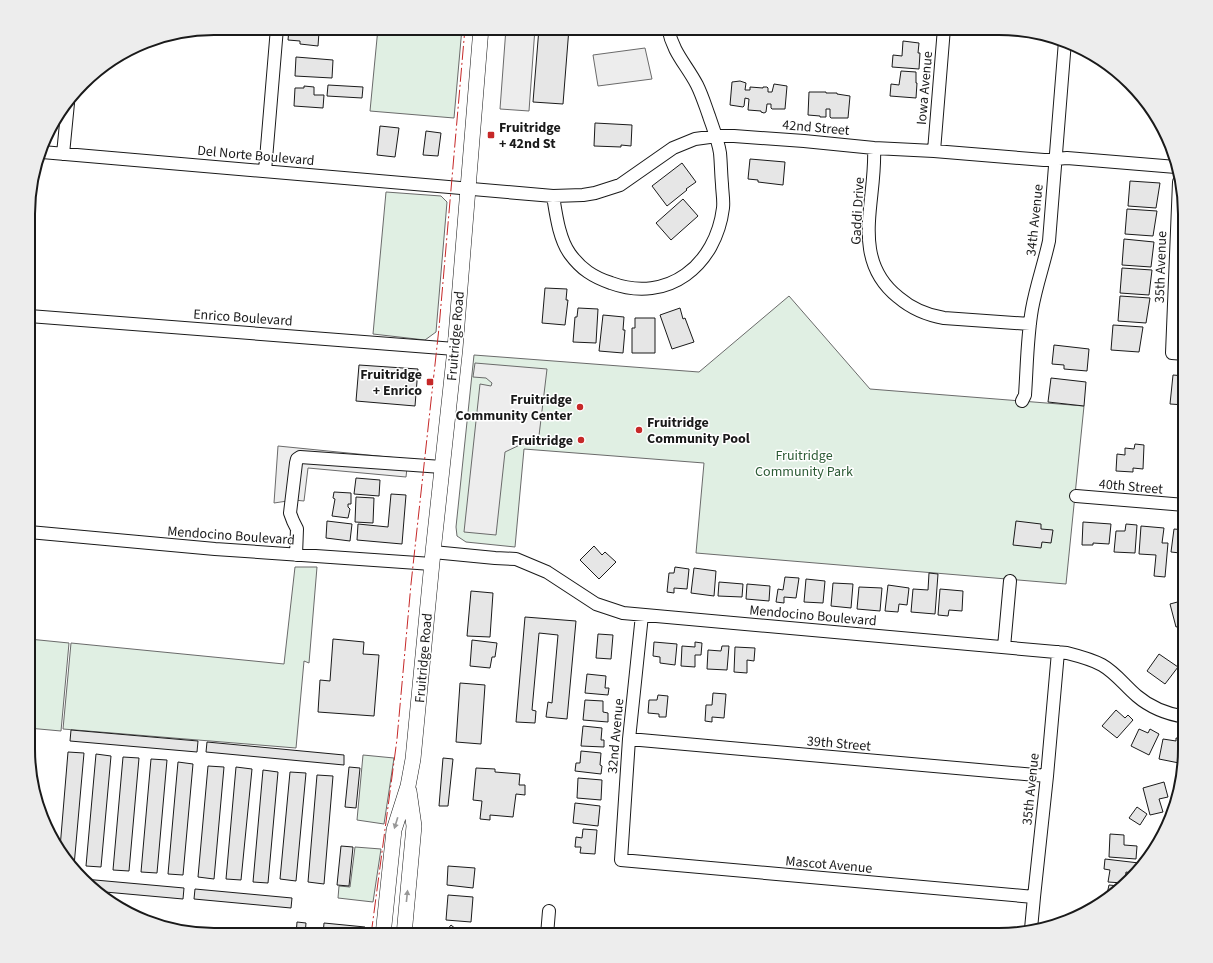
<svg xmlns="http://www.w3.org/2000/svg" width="1213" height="963" font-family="'Source Sans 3',sans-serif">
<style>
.green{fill:#e0efe3;stroke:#6a6a6a}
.parking{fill:#ededed;stroke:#6a6a6a}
.building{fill:#e6e6e6;stroke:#1a1a1a}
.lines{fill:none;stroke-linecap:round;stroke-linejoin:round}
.minor-casing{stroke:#1a1a1a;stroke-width:14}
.major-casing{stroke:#1a1a1a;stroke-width:16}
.minor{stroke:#fff;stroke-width:12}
.major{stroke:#fff;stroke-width:15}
.power{stroke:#c62828;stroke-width:1;stroke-dasharray:14 3 2 3;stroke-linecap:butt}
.oneway{fill:#989898}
.poi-dot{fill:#c62828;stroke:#fff;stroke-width:1.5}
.labels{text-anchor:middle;stroke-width:3;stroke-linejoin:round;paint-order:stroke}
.street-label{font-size:14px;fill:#1a1a1a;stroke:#fff}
.poi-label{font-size:14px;font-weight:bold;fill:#1a1a1a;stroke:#fff;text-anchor:end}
.park-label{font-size:14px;fill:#2b5a34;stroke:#fff}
.rim{fill:none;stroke:#1a1a1a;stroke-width:2}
</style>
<rect width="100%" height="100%" fill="#fff"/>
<path class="green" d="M378,28H462L454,118L370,111Z
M386,192L441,196L447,202L436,332L425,340L373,334Z
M789,296L870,389L1084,406L1066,584L696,553L704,463L524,449L515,547L466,542L457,536L456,527L474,355L699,372Z
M295,567H317L309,663L304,661L296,748L63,729L71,643L284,664Z
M29,639L69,643L61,731L28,728Z
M363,755L394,758L384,824L357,820Z
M355,847L381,849L373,902L338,898L339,886L350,887Z"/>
<path class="parking" d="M506,28H535L529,111L500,109Z
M645,48L652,79L598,86L593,55Z
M475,363L547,369L538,444L524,443L505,452L496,535L464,532L480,384L491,386L492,383L486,378L473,377Z
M278,446L408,459L406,477L308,468L304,501L294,500L274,503Z"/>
<path class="building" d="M319,28H349V32L319,29Z
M539,28H569L563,104L533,102Z
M752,28H768L767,33L752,32Z
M787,28H804V31L789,35Z
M289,29L319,32L318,46L300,44V41L288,40Z
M903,41L919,43L918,53H920L919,69L892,67L893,55L902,56Z
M296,57L333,60L332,78L295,76Z
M901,71L916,72V83H917L916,98L890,96L891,84L899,85Z
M740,81L746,83L745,90H750V87L763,88V87H767L768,88V92H772L774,84L787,86L785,109H772L771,108V104H767L766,112L764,113L761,112V111L748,110L749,99L745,98L744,106L743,107L730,105L732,82Z
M328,85L363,87L362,98L327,96Z
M304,86L314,87V95H324L323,108L294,106L295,88H304Z
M809,92H826V93H837V94L850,96L848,118H831L830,117V109H826V117H820V116L808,115Z
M595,123L632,125L631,146L621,145V147L594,146Z
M380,126L399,128L395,157L377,155Z
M426,131L441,133L438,156L423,155Z
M750,159L785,162L783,185L758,182V180L748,179Z
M682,163L696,182L686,189L687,190L667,206L652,186Z
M1130,181L1160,183L1156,208L1128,206Z
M683,199L698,216L671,240L656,223Z
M1127,209L1157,211L1153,236L1125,234Z
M1124,239L1154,242L1151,267L1122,265Z
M1122,268L1152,270L1149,295L1120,293Z
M545,288L567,289L566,300H568L565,325L542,323Z
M1120,296L1150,298L1146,323L1118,321Z
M578,308L598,309L596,343L573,342L575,317H577Z
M680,308L683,319L685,318L694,342L672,349L660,315Z
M603,315L624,317L623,330H625L623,353L599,351Z
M635,318H655V353H632V328H635Z
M1113,325L1143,327L1139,352L1111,350Z
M1054,345L1089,349L1087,371L1064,369V365L1052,364Z
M359,365L418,369L415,406L356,401Z
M1173,375L1185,376V405L1170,404Z
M1051,378L1086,382L1084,406L1048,402Z
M1135,444L1144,445L1143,469L1133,468V472L1116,471L1117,454L1125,455V448L1134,449Z
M1182,450H1185V471H1180Z
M356,478L380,480L379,496L354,494Z
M334,492L351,493V504H348V507L350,509L348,518L332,516L335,499L333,498Z
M391,494L406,495L402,544L357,540L358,524L388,527Z
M356,497L374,498L373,523L355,522Z
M327,521L352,524L350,541L326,538Z
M1016,521L1041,524V529L1053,530L1051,543L1042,542L1041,548L1013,545Z
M1083,522L1111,524L1109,544L1093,543V545H1082Z
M1126,524L1137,525L1135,553L1114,552L1116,531H1125Z
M1141,526L1164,528L1162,543H1168L1165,577L1154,576L1156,555L1139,554Z
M1174,529L1185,530V561L1179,560L1180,553L1171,552Z
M594,546L602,555L605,552L616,562L599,579L580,560Z
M675,567L689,569L687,589L674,588V593L667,592L669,573H674Z
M694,568L716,571L714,596L691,593Z
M929,573L938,574L935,614L911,612L913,589L928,590Z
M785,577L799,578L796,598L784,597V603L776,602L778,589L783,590Z
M806,579L825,581L823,603L804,602Z
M719,582L743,584L742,597L718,596Z
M833,583L853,584L851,608L831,606Z
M747,584L770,586L769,601L746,599Z
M888,585L909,588L907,605L899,604L898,612L885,611Z
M859,587L882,588L880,611L857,609Z
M940,589L963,591L962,611L949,610L948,616L938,615Z
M471,591L493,593L490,637L467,636Z
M1185,600V625L1176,627L1170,604Z
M525,617L576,621L567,719L546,717L548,702L552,703L558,635L539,633L532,710L536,711L535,723L516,722Z
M598,634L613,635L611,659L596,658Z
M333,639L364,642L363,654L379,655L374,716L318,712L320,680L330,681Z
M472,640L497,643L495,657H492L490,668L470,666Z
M654,642L677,644L675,665L660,663V657L653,656Z
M695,642L702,643L701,655H695V667L681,666L682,646L695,647Z
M722,646H729L727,670L707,669L708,650L721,651Z
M735,647L755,648L754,661L747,660V673L734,672Z
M1159,654L1178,667L1165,684L1147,671Z
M587,674L606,676L605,688H609L608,695L585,693Z
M460,683L485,685L481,744L456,742Z
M713,693L726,694L724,718L712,717V722L705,721L706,705H712Z
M658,695L668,696L666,717H659V714L648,713L649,700H657Z
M585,700L603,701V712L608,713V722L583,720Z
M1116,710L1125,718L1128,715L1133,720L1117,738L1102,726Z
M583,726L602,728L601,740H604V747L581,746Z
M1139,729L1148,733L1150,729L1159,734L1149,755L1131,746Z
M71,730L198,741L197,752L70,741Z
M1176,738L1184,739L1179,763L1159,759L1163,739L1176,741Z
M207,742L344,755V765L206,752Z
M581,751L601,753L600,765L602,766L601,774L575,771L576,763H580Z
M68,752L84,753L74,866L60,848Z
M96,754L111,756L101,867L86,866Z
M123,757L139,758L129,871L113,870Z
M443,758L453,759L448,806H439Z
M151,759L167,760L157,873L141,872Z
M178,762L193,764L183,875L168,874Z
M208,766L224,767L214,879L198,877Z
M236,767L252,769L241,880L226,879Z
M349,767L360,768L356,808L345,807Z
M476,768L495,769V772L520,774L519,785H525V795L516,794L513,817L490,815V820L480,819L482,801L473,800Z
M263,770L278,772L268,883L253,882Z
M290,772L306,773L296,881L280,879Z
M317,775L333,776L324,884L308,882Z
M578,778L602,780L601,800L577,798Z
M1164,782L1168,797L1159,799L1163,812L1150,815L1143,788Z
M575,803L600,806L598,826L573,823Z
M1137,807L1147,814L1140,825L1129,818Z
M583,829L597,830L595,854L580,853L581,847H575L576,837L582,838Z
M1110,834L1124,835V845L1137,846L1136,859L1109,857Z
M341,846L353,847L349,886L337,885Z
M1105,859L1139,863L1138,872L1136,874L1126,872L1125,882L1123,883L1108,882L1110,870L1104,869Z
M448,866L475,868L473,888L447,885Z
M84,879L184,888L183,899L94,891Z
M1109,885L1119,886L1107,894Z
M195,889L292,898L291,908L194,899Z
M448,895L473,897L471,922L446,920Z
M297,922L306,923L305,935H296Z
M324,923L365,927V935H323Z
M451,925L463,935H443Z"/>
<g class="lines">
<g class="minor-casing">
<path id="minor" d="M874,148C877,200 849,258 898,297C912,309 926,315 944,318L1030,324
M934,151L944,28
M42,152L553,196L583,195L595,193L620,185L673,148L695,139L717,136H734L804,141L874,148L934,151L1044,160L1067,158L1176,167
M63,154L68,103
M265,171L277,28
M1179,182L1172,353L1185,354
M553,196C556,214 559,239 570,254C581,269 593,277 611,283C668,304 716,265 723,208C724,200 722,191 722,184C721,174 721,163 720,153C718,140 713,128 709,116C705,105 702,95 697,85C686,64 673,53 668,28
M29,316L455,349
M1022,401L1025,395C1027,367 1027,338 1032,309C1036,286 1044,264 1049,241L1065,41
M1076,496L1185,505
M29,532L215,549L432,564
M433,552L495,558L516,559L547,572L596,604L623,613L1067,653C1079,656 1091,659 1102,665C1116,673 1125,686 1137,696C1151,708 1167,714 1185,717
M296,555L297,529L293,521L290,513L296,463L297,459L300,457L442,467
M642,615L629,739L621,860L1034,897
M1004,647L1010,581
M629,739L1047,776
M1031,929L1034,897L1047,776L1058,652
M547,935L549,911"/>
</g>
<g class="major-casing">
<path id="major" d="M383,935L394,830L408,786L413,759L433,552L455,349L481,28
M404,935L414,826L409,791"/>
</g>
<use href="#minor" class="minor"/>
<use href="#major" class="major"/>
<path class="power" d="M371,935L397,739L411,584L439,328L465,28"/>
</g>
<defs><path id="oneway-solid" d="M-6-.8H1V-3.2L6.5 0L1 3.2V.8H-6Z"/></defs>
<g class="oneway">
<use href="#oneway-solid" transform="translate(396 823) rotate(107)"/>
<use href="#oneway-solid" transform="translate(407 896) rotate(-84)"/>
</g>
<g class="poi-dot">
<rect x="487" y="131" width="8" height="8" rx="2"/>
<rect x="426" y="378" width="8" height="8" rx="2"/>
<circle cx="580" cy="407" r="4"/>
<circle cx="639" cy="430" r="4"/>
<circle cx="581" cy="440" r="4"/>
</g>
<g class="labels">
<g class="street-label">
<text transform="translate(924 88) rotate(-85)" y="5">Iowa Avenue</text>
<text transform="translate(816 127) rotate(5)" y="5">42nd Street</text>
<text transform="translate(256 155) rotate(5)" y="5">Del Norte Boulevard</text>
<text transform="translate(857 211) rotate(-87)" y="5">Gaddi Drive</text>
<text transform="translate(1034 220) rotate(-84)" y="5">34th Avenue</text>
<text transform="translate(1160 267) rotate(-88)" y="5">35th Avenue</text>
<text transform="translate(243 317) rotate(4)" y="5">Enrico Boulevard</text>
<text transform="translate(455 336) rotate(-85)" y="5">Fruitridge Road</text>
<text transform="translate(1131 486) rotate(5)" y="5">40th Street</text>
<text transform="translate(231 535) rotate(4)" y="5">Mendocino Boulevard</text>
<text transform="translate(813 615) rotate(5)" y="5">Mendocino Boulevard</text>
<text transform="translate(423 658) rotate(-85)" y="5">Fruitridge Road</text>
<text transform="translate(615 736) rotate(-85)" y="5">32nd Avenue</text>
<text transform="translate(839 743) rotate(5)" y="5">39th Street</text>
<text transform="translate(1030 789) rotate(-84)" y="5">35th Avenue</text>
<text transform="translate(829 864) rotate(5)" y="5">Mascot Avenue</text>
</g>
<g class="poi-label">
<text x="499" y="132" text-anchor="start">Fruitridge<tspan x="499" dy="16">+ 42nd St</tspan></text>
<text x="422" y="379">Fruitridge<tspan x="422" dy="16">+ Enrico</tspan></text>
<text x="572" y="404">Fruitridge<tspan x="572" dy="16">Community Center</tspan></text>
<text x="647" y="427" text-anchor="start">Fruitridge<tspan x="647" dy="16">Community Pool</tspan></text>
<text x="573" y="445">Fruitridge</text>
</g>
<g class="park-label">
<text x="804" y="460">Fruitridge<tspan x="804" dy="16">Community Park</tspan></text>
</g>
</g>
<path d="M0 0H1213V963H0ZM214 35H999A179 179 0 0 1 1178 214V749A179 179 0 0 1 999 928H214A179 179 0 0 1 35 749V214A179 179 0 0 1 214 35Z" fill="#ededed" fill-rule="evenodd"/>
<path class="rim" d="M214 35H999A179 179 0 0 1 1178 214V749A179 179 0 0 1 999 928H214A179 179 0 0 1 35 749V214A179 179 0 0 1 214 35Z"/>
</svg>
